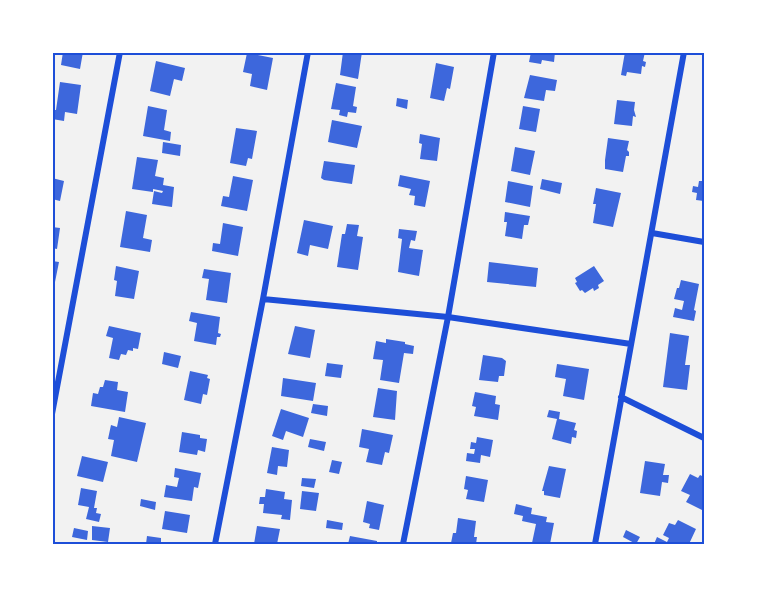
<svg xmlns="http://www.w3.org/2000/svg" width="757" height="597" font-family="Bitter,serif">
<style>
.building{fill:#3d67dc}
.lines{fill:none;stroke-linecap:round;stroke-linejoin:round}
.minor{stroke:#1d4ed8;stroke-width:6}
.neatline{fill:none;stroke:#1d4ed8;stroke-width:2}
</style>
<rect width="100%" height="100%" fill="#f2f2f2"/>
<path class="building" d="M63,52H83L80,69L61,65Z
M343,52H362L358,79L340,75Z
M531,52H555L554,62L542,60L541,64L529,62Z
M625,52H645L643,61L646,62L645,67L642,66L641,74L627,72L626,76L621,75Z
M247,53L273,58L267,90L250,86L252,74L243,72Z
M156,61L185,68L182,81L174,79L170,96L150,91Z
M436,63L454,67L450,89L447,88L444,101L430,98Z
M530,75L557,80L555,91L546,90L544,101L524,98Z
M60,82L81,85L77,114L65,112L64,121L52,119V110H56Z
M336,83L356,87L353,106L357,107L356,113L348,112L347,117L339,115L340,110L331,109Z
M397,98L408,100L407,109L396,106Z
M617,100L635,102L634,110L636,117L633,116L632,126L614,124Z
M148,106L167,110L164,130L171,132L170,141L143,136Z
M523,106L540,109L536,132L519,129Z
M332,120L362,126L357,148L328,142Z
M236,128L257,131L252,159L248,158L246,166L230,163Z
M420,134L440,138L437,161L420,159L422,144L419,143Z
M608,138L629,141L627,150L629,152V156H626L623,172L605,169V160Z
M163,142L181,145L180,156L162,153Z
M515,147L535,151L530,175L511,171Z
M137,157L158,160L155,176L164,178L163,185L174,187L172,207L152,204L154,191L162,193L163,191L153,189V192L132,189Z
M324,161L355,165L352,184L324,180L321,178Z
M400,175L430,181L425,207L414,205L415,196L409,195L411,189L398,186Z
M233,176L253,180L247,211L221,206L223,196L229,197Z
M52,178L64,181L60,201L52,199Z
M542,179L562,183L560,194L540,189Z
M508,181L533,186L530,207L505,202Z
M699,181H704V201L696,200L697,193L692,192L693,186L698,187Z
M596,188L621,193L613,227L593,223L596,204H593Z
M126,211L147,215L143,238L152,240L150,252L120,247Z
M505,212L530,216L528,225H524L522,239L505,236L507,222H504Z
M304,220L333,226L328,249L310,245L308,256L297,253Z
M223,223L243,227L238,256L212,251L213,243L220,244Z
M347,224L359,225L357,236L363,237L358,270L337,267L342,234H345Z
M52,227L60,228L57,249L52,248Z
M399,229L417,231L415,241L411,240L409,248L423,250L419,276L398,272L402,239L398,238Z
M52,261L59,262L55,282L52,281Z
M489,262L538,268L536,287L487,282Z
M116,266L139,271L134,299L115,296L117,281L114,280Z
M594,266L604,281L598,285L599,288L594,291L593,288L585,293L582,290L580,291L575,283L577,282L575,278Z
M204,269L231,273L227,303L206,300L209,279L202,278Z
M681,280L699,284L694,310L696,311L694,321L673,317L675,308L682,310L684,301L674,299L677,288H679Z
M191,312L220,317L218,333L221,334L220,337H217L216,345L194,341L197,323L189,321Z
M109,326L141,333L138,349L133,348V351L128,350L126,355L121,354L119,360L109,358L113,338L106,336Z
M295,326L315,330L310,358L288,354Z
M670,333L689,336L685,365H690L687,390L663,387Z
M386,339L405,342V344L414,346L413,354L404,353L399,383L380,380L383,360L373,359L376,341L386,343Z
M164,352L181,356L178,368L162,364Z
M483,355L502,358L506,361L504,376H499L498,382L479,380Z
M327,363L343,365L341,378L325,376Z
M557,364L589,369L584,400L563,396L566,379L555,377Z
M190,371L208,375L207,378L210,379L207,395L203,394L201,404L184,400Z
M283,378L316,383L313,401L281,396Z
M105,380L118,382L117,390L128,392L125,412L91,406L93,393L98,394L100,387H103Z
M378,388L397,391L395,420L373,417Z
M475,392L496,396L495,404L500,405L498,420L474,416L476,407L472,406Z
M313,404L328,406L327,416L311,413Z
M281,409L309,418L303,437L286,431L283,440L272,436Z
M549,410L560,412L559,419L576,423L574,430L577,431L576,438L572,437L571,444L552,439L557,419L547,417Z
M119,417L146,423L137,462L111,456L114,440L108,439L111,425L117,427Z
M362,429L393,435L389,453L385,452L382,465L366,462L369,449L359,447Z
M182,432L200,435V438L207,439L205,452L198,450L197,455L179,452Z
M477,437L493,440L490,457L481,455L480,463L466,461L467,453L474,454L475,449H470L471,442L476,443Z
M310,439L326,442L324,451L308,447Z
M272,447L289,450L287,467L278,466L277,475L267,473Z
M82,456L108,462L103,482L77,476Z
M332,460L342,462L339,474L329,472Z
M645,461L665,464L663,475H669L668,483L662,482L660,496L640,493Z
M549,466L566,469L560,498L544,495V491H542Z
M175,468L201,473L198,488L194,487L192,501L164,497L166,485L177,487L179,478L174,477Z
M690,474L698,478L700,475L704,477V511L686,502L690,495L681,491Z
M466,476L488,480L484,502L466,499L468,490L464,489Z
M302,478L316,479L314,488L301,486Z
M81,488L97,491L94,508H97L96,513L101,514L99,522L86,519L89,507L78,505Z
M266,489L285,492L284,499L292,500L290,520L281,519L282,515L263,513L264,504H259L260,497H265Z
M302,491L319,493L316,511L300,509Z
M141,499L156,502L155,510L140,506Z
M367,501L384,505L379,530L369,528L370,524L363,522Z
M516,504L532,508L531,514L547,517L546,522L554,523L550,544L532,543L536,524L522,521L523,516L514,514Z
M165,511L190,515L187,533L162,529Z
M458,518L476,521L474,537H477L476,544L451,543L453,533H456Z
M327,520L343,523L342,530L326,528Z
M678,520L696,529L689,544H654L657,537L667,542L669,538L663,535L669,523L675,525Z
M92,526L110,528L108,542L92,540Z
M257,526L280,529L277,544H254Z
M74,528L88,531L87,540L72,537Z
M626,530L640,537L636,544L623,537Z
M147,536L161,538V544H146Z
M350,536L377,541V544H348Z"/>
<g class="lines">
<path class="minor" d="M652,233L704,242
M263,299L448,317L631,344
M621,397L704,438
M52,414L120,52
M215,544L263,299L308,52
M403,544L448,317L494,52
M595,544L684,52"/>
</g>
<rect width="757" height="597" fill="none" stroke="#ffffff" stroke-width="108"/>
<rect x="54" y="54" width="649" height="489" class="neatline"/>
</svg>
